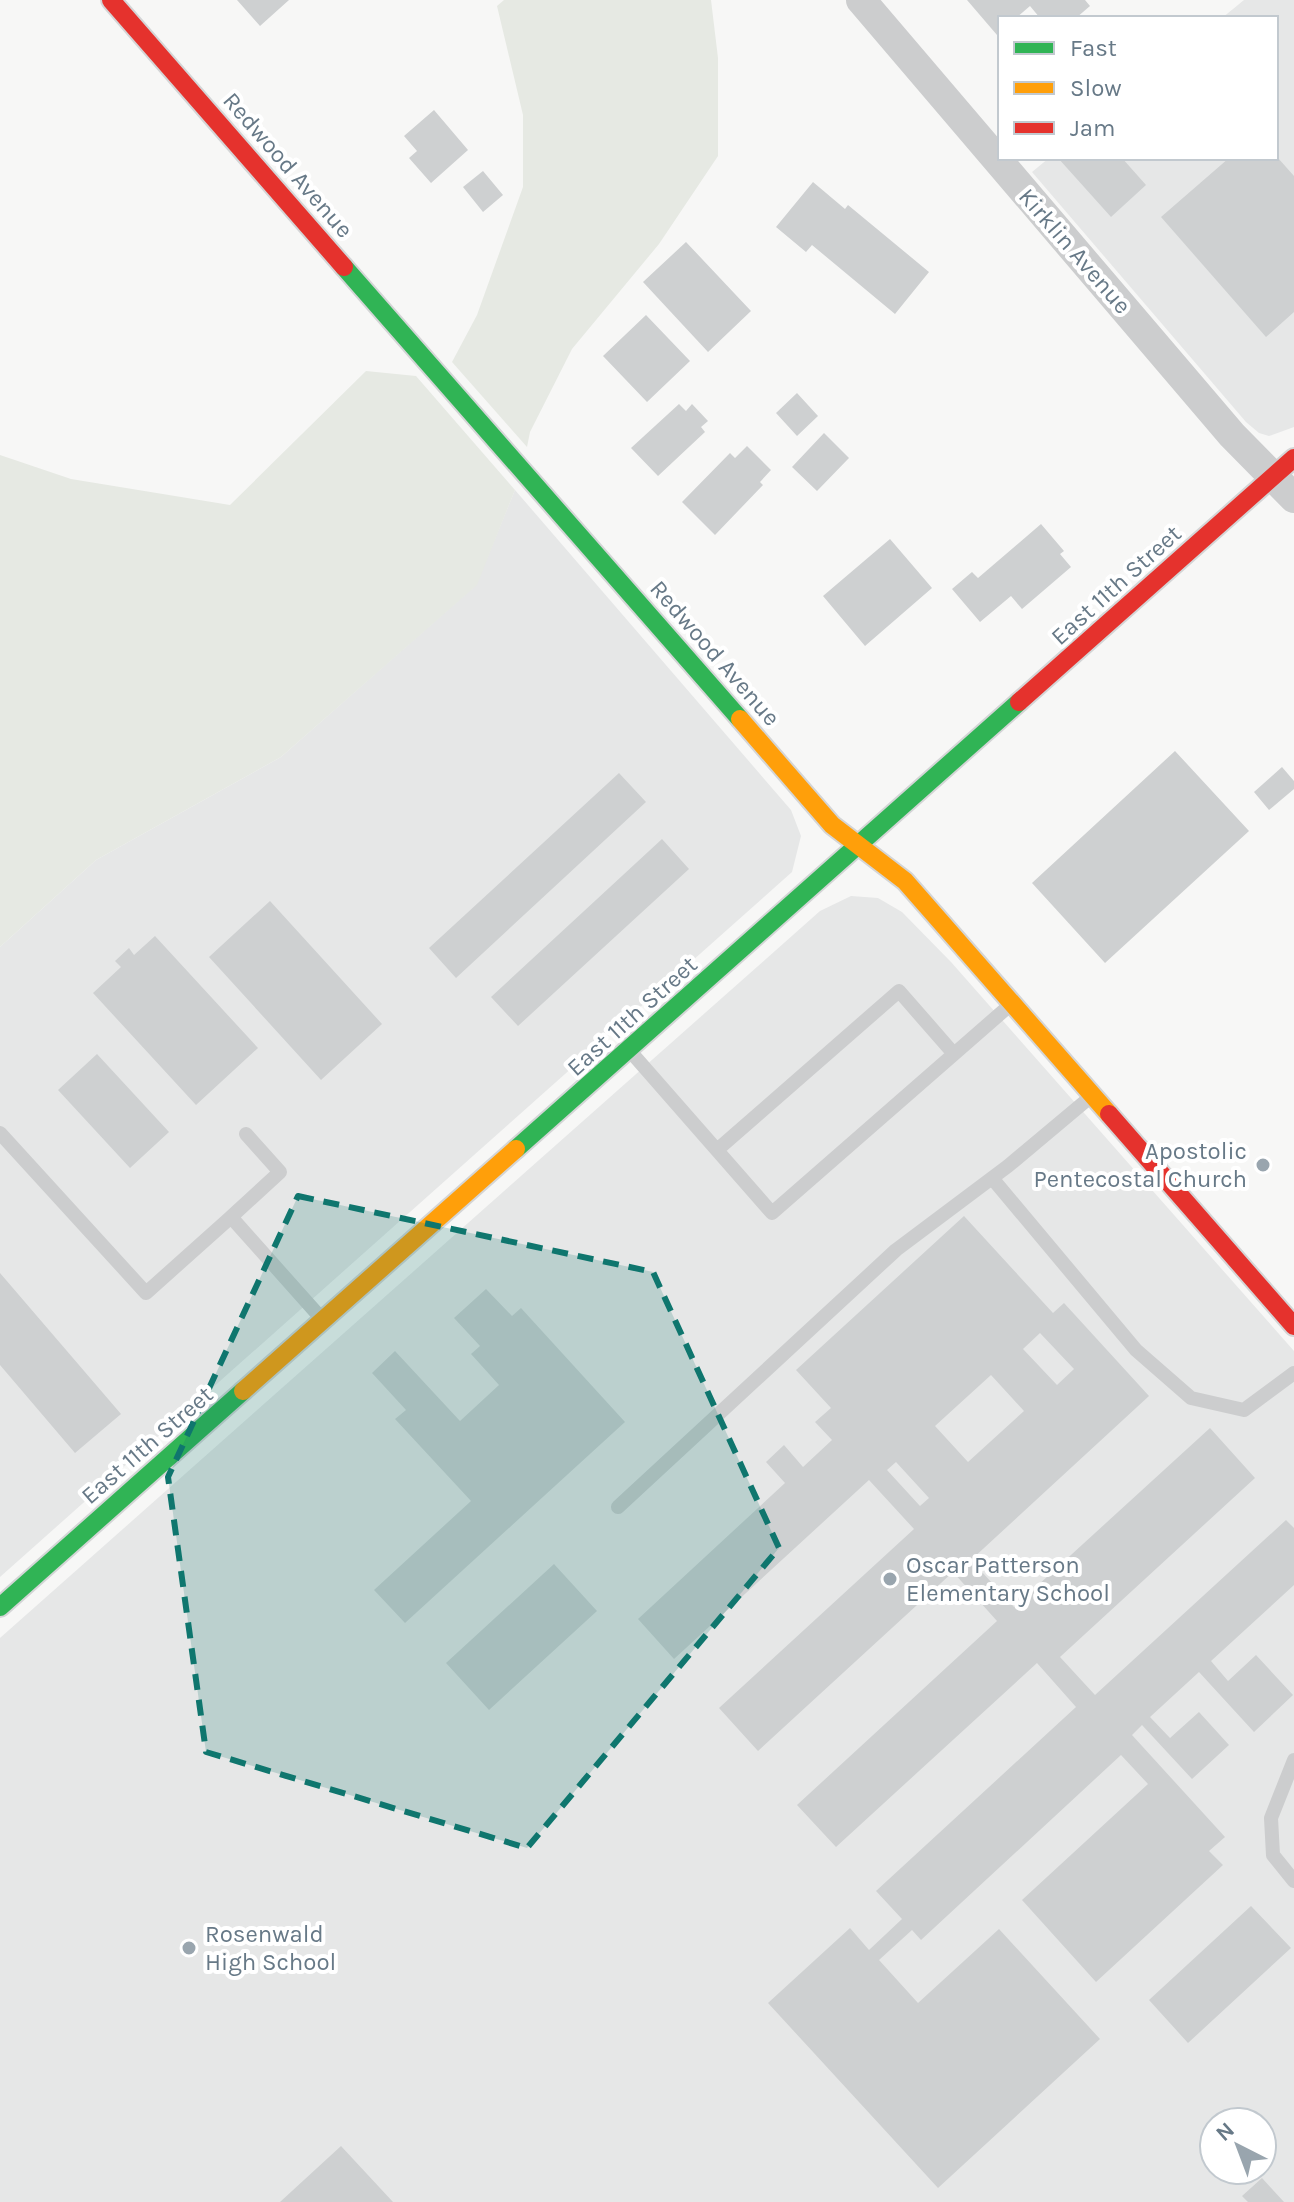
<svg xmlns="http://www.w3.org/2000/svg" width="1294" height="2202" font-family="Karla,sans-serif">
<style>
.built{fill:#e6e7e7;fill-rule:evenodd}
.green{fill:#e6e9e3}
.building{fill:#ced0d1;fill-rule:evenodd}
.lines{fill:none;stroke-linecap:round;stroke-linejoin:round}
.fast-casing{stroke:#d4d5d6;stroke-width:22}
.slow-casing{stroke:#d4d5d6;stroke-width:22}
.jam-casing{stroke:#d4d5d6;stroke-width:22}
.lane{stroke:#cccdce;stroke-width:14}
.street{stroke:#cccdce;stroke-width:30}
.fast{stroke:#30b455;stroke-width:18}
.slow{stroke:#ff9f0a;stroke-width:18}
.jam{stroke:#e5322d;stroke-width:18}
.marked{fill:#0f766e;fill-opacity:0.2;stroke:#0f766e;stroke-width:6;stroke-dasharray:16 10;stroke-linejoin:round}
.poi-dot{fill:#99a5ae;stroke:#fff;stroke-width:3}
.labels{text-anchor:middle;stroke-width:8;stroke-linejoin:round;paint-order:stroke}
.street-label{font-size:24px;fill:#677987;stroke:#fff}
.poi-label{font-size:24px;fill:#677987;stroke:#fff;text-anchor:start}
</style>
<rect width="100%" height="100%" fill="#f7f7f6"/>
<path class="built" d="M1244,0H1294V427L1269,436L1259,433L1246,422L1032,172L1049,158H1276V18H1222Z
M515,490L791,810L801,836L792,872L0,1577V947L96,860L281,757L476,585Z
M851,896L878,898L902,912L951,962L1294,1351V2202H0V1638L820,911ZM1214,2122H1262V2170H1214Z"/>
<path class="green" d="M504,0H711L718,58V156L659,244L572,349L530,432L527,447L452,362L477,315L523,187V115L497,6Z
M366,371L416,376L515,490L477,585L281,757L96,860L0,947V455L71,479L230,505Z"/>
<path class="building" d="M237,0H289L260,26Z
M967,0H1085L1090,6L1076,18H1040L1030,6L1016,18H1000L997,35Z
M434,110L468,150L431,183L409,158L417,151L404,136Z
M1058,158H1122L1146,185L1111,217Z
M1229,158H1278L1294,176V312L1266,337L1161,217Z
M483,171L503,195L483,212L463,187Z
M813,182L845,209L848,205L929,272L895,314L812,245L806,252L776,227Z
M686,242L751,311L708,352L643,282Z
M646,315L690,361L647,402L603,356Z
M797,393L818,416L797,436L776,413Z
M679,404L686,411L692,404L708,421L701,427L705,432L658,476L631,448Z
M824,433L849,458L817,491L792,467Z
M747,446L771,470L760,482L763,485L715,535L682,502L730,453L735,458Z
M1041,524L1064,551L1060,554L1071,567L1022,609L1011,596L980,622L952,589L972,572L978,578Z
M890,539L932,588L865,646L823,596Z
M1175,751L1249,831L1105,963L1032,883Z
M1282,767L1294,781V789L1269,810L1254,792Z
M619,773L646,802L456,978L429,948Z
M662,839L689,869L518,1026L491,997Z
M270,901L382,1024L321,1080L209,957Z
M155,936L258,1048L196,1105L93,993L121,967L115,961L129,948L134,955Z
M97,1054L169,1132L130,1168L58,1090Z
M964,1216L1053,1313L1064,1303L1149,1396L971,1560L1014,1607L1210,1428L1255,1478L1060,1657L1095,1695L1286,1520L1294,1528V1585L1211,1661L1228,1681L1256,1655L1293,1695L1254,1732L1199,1672L1150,1717L1170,1738L1199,1712L1229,1745L1192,1779L1142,1725L1132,1735L1225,1837L1209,1851L1223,1865L1096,1982L1022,1900L1148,1784L1121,1755L921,1940L912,1930L879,1960L918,2003L999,1929L1100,2039L938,2188L768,2003L850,1928L869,1950L902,1919L876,1891L1076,1707L1037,1663L836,1847L797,1805L997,1621L953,1572L758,1751L719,1708L914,1529L869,1480L674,1659L638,1619L785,1483L766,1462L784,1445L803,1467L832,1440L815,1422L831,1408L796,1370ZM1040,1333L1074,1369L1057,1385L1023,1349ZM991,1375L1024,1411L968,1462L935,1426ZM896,1462L929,1498L920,1506L887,1470Z
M0,1273L121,1414L75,1453L0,1365Z
M486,1289L512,1316L521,1308L625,1422L405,1623L374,1590L471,1501L395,1419L406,1410L372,1373L395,1351L460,1421L499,1385L471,1354L480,1346L454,1318Z
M554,1564L597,1611L489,1710L446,1663Z
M1251,1906L1291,1948L1188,2043L1149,2000Z
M341,2146L393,2202H280Z
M1262,2178L1284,2202H1248L1242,2196Z"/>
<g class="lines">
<g class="fast-casing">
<path id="fast" d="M344,267L740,719
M516,1149L1019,702
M0,1607L243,1391"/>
</g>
<g class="slow-casing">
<path id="slow" d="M740,719L832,825L905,881L1109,1114
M243,1391L516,1149"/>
</g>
<g class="jam-casing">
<path id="jam" d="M111,0L344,267
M1019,702L1294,458
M1109,1114L1294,1326"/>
</g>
<path class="lane" d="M630,1051L772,1213L1009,1006
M0,1133L146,1293L231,1217L321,1318
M717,1150L899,991L954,1054
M992,1178L1136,1350L1191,1398L1244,1410L1294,1373
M231,1217L280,1172L246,1134
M618,1507L896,1250L1008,1166L1088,1099
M1294,1760L1271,1818L1273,1855L1294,1881"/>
<path class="street" d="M861,0L1232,435L1294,498"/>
<use href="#fast" class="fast"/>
<use href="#slow" class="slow"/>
<use href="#jam" class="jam"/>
</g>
<path class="marked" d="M298,1196L653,1272L779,1548L527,1848L206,1752L168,1477Z"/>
<g class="poi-dot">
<circle cx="1263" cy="1165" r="8"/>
<circle cx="890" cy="1579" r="8"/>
<circle cx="189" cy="1948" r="8"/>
</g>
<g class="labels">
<g class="street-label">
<text transform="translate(288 165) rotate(49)" y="8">Redwood Avenue</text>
<text transform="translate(1075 251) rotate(49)" y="8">Kirklin Avenue</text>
<text transform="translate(1116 585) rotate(-42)" y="8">East 11th Street</text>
<text transform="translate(715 653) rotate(49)" y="8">Redwood Avenue</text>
<text transform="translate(632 1016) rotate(-42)" y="8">East 11th Street</text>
<text transform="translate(147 1445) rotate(-41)" y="8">East 11th Street</text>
</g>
<g class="poi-label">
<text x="1247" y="1159" text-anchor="end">Apostolic<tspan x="1247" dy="28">Pentecostal Church</tspan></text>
<text x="906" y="1573">Oscar Patterson<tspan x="906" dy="28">Elementary School</tspan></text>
<text x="205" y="1942">Rosenwald<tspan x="205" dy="28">High School</tspan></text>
</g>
</g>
<rect x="998" y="16" width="280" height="144" fill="#ffffff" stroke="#c2c9cf" stroke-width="2"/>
<rect x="1014" y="42" width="40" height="12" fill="#30b455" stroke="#c2c9cf" stroke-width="2"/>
<text x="1070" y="56" font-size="24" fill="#677987">Fast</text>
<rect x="1014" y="82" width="40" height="12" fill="#ff9f0a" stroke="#c2c9cf" stroke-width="2"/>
<text x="1070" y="96" font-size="24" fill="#677987">Slow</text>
<rect x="1014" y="122" width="40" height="12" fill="#e5322d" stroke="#c2c9cf" stroke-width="2"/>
<text x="1070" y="136" font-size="24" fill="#677987">Jam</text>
<g transform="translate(1238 2146) rotate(318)"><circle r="38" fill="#ffffff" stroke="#c2c9cf" stroke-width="2"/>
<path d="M0-6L14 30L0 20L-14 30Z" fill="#99a5ae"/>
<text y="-12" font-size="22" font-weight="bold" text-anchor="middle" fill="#677987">N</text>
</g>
</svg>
